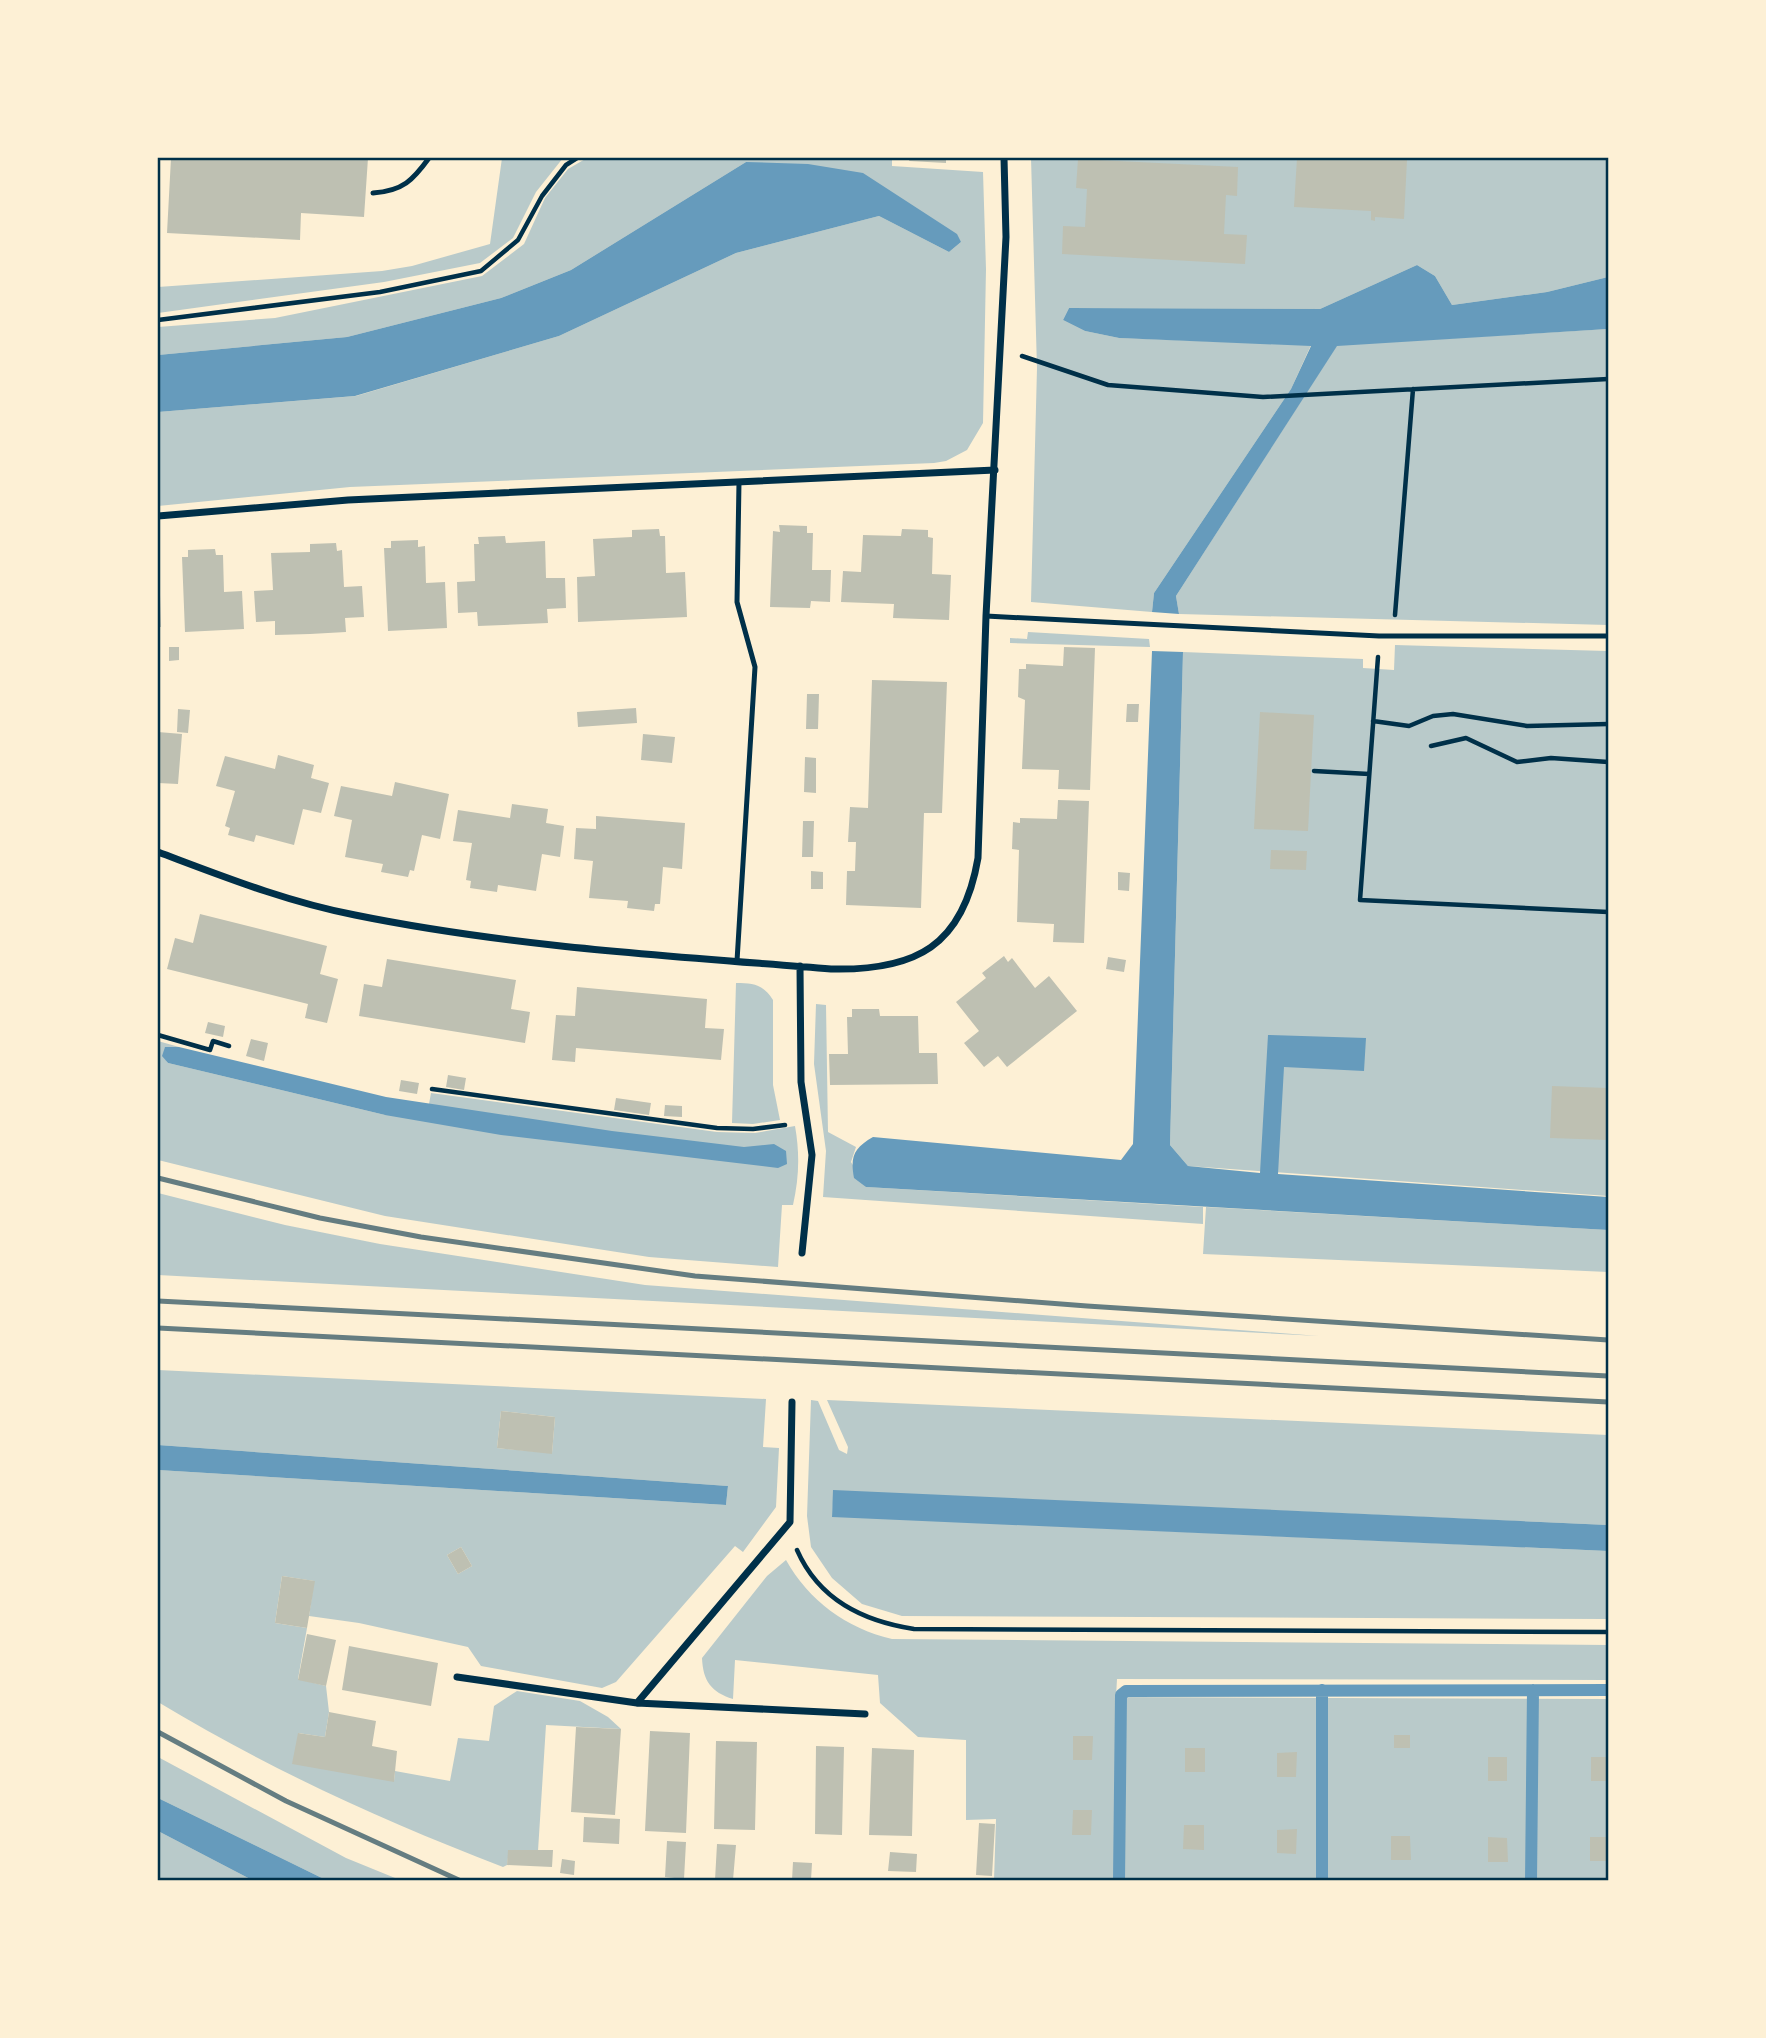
<svg xmlns="http://www.w3.org/2000/svg" width="1766" height="2038" font-family="'Exo 2',sans-serif">
<style>
.green{fill:#b9caca;fill-rule:evenodd}
.water{fill:#669bbc}
.lines{fill:none;stroke-linecap:round;stroke-linejoin:round}
.stream{stroke:#669bbc;stroke-width:12}
.building{fill:#bec0b2}
.path{stroke:#003049;stroke-width:4.5}
.service{stroke:#003049;stroke-width:5}
.minor{stroke:#003049;stroke-width:7}
.rail{stroke:#657d81;stroke-width:5}
.neatline{fill:none;stroke:#003049;stroke-width:2.5}
</style>
<rect width="100%" height="100%" fill="#fdf0d5"/>
<path class="green" d="M502,158H563L536,192L513,238L480,263L384,282L158,313V287L382,271L412,266L490,244Z
M587,158H892V166L983,172L986,269L983,423L967,450L946,461L934,463L350,487L158,506V412L356,396L559,336L736,253L879,216L949,252L961,242L746,162L571,270L501,298L347,337L158,355V327L275,318L482,276L524,244L545,198L568,169Z
M1031,158H1608V277L1547,292L1452,305L1435,276L1417,265L1320,309L1069,308L1063,320L1085,331L1119,338L1311,345L1291,389L1154,593L1152,612L1031,602L1037,368Z
M1608,329V625L1179,614L1176,596L1337,345Z
M1028,632L1149,639L1150,647L1010,643V638L1027,639Z
M1395,645L1608,651V1196L1188,1166L1170,1145L1183,652L1363,659V668L1394,670Z
M736,983C753,983 763,984 773,1000V1085L780,1120L753,1124L732,1123Z
M816,1004L826,1005L828,1132L856,1147L851,1162L866,1187L1203,1207V1224L823,1197L826,1151L814,1064Z
M158,1041L179,1047L165,1048L163,1056L168,1063L385,1115L429,1104L431,1093L717,1132L755,1133L795,1126C800,1154 799,1178 793,1205H782L778,1267L649,1257L385,1216L158,1160Z
M158,1193L285,1225L380,1244L645,1285L1319,1336L158,1275Z
M1206,1207L1608,1230V1272L1203,1254Z
M158,1370L766,1399L763,1447L779,1448L776,1507L743,1552L735,1546L616,1682L602,1688L481,1666L468,1647L359,1623L309,1616L314,1581L282,1576L275,1623L307,1628L298,1679L326,1686L329,1712L325,1737L298,1733L394,1781L395,1771L450,1781L458,1738L489,1741L494,1706L517,1691L580,1701L608,1717L621,1729L546,1725L538,1851L509,1850L507,1865L503,1867C383,1821 267,1768 158,1702V1470L726,1505L728,1486L158,1445ZM501,1411L555,1417L552,1453L497,1448ZM461,1547L472,1566L458,1574L447,1555Z
M811,1400L818,1401L839,1450L847,1454L848,1447L827,1400L1608,1435V1525L834,1491L832,1516L1608,1551V1619L902,1616L862,1604L832,1578L811,1547L807,1516Z
M786,1560C809,1601 846,1628 892,1639L1608,1645V1680L1117,1679L1116,1697L1608,1699V1880H994L996,1819L966,1820V1740L918,1737L880,1703L878,1675L735,1660L733,1699C711,1692 703,1681 702,1658L767,1576Z
M158,1757L346,1858L400,1880H326L158,1798Z
M158,1831L252,1880H158Z"/>
<path class="water" d="M746,162L808,164L863,173L957,234L961,242L949,252L879,216L736,253L559,336L355,396L158,412V355L347,337L501,298L571,270Z
M1417,265L1435,276L1452,305L1547,292L1608,277V329L1337,346L1176,596L1179,614L1152,612L1154,593L1291,389L1311,346L1119,338L1085,331L1063,320L1069,308L1320,309Z
M1152,651L1183,652L1170,1145L1188,1166L1260,1173L1268,1035L1366,1038L1364,1071L1284,1067L1278,1174L1608,1197V1230L866,1187L854,1178C850,1156 854,1148 873,1137L1121,1160L1133,1144Z
M165,1047H179L386,1097L612,1131L744,1147L774,1144L786,1151L787,1164L778,1168L501,1135L385,1115L168,1063L162,1056Z
M158,1445L728,1486L726,1505L158,1470Z
M833,1490L1608,1525V1551L832,1517Z
M158,1798L326,1880H252L158,1831Z"/>
<g class="lines">
<path class="stream" d="M1119,1881L1121,1695L1126,1691L1608,1690
M1322,1881V1690
M1531,1881L1533,1690"/>
</g>
<path class="building" d="M171,158H368L364,217L301,213L300,240L167,233Z
M910,158H946V163L909,161Z
M1297,158L1407,160L1404,219L1375,217V221L1371,220V211L1294,207Z
M1078,159L1238,167L1237,196L1226,195L1224,234L1247,235L1245,264L1062,254L1063,226L1085,227L1087,189L1076,188Z
M779,525L807,526V533H813L812,570H831L830,602L811,601L810,608L770,607L773,531L780,532Z
M659,529L660,536H665L666,573L685,572L687,617L578,622L577,577L595,576L593,539L632,537V530Z
M902,529L928,530V537L933,538L932,574L951,575L949,620L893,618L894,604L841,602L843,571L861,572L863,535L901,536Z
M505,536L506,543L545,541L546,578H565L566,608L547,609L548,623L478,626L477,612L458,613L457,582L475,581L474,544H479L478,537Z
M418,540V547L425,546L426,583L445,582L447,628L388,631L384,548H391V541Z
M336,543L337,551L342,550L344,587L362,586L364,617L345,618L346,632L310,634L275,635V621L256,622L254,591L273,590L271,553L310,552V544Z
M215,549L216,555H223L224,592L242,591L244,629L185,632L182,557H188V550Z
M158,595H160L161,627H158Z
M169,647H179V660L169,661Z
M1064,647L1095,648L1090,790L1058,789L1059,770L1022,769L1025,700L1018,697L1019,669H1026V664L1063,666Z
M872,680L947,682L942,813H924L921,908L846,905L847,871H855L856,842H848L850,807L868,808Z
M807,694H819L818,729H806Z
M1127,704H1139L1138,722H1126Z
M636,708L637,723L578,727L577,712Z
M178,709L190,710L188,733L177,732Z
M1260,712L1314,715L1308,831L1254,829Z
M158,732L182,734L178,784L158,783Z
M643,734L675,737L672,763L641,760Z
M278,755L314,765L311,778L329,783L321,813L303,809L294,845L256,835L254,842L228,835L230,828L225,826L235,791L216,786L225,756L275,769Z
M805,757L816,758V793L804,792Z
M395,782L449,794L440,839L422,835L414,871L410,870L408,877L381,872L383,864L345,857L352,820L334,816L341,786L392,796Z
M1058,800L1089,801L1084,943L1053,942L1054,924L1017,922L1019,850L1012,849L1013,822L1020,823V818L1057,819Z
M512,804L548,809L546,823L564,826L560,857L542,854L536,891L498,885L497,892L470,888L471,881L466,880L472,843L453,841L458,810L510,818Z
M596,816L685,823L682,869L663,867L660,904H655L654,911L627,908L628,901L589,898L593,861L574,859L576,828L596,829Z
M803,821H814L813,857H802Z
M1271,850L1307,851L1306,870L1270,869Z
M811,871L823,872V889H811Z
M1118,872L1130,873L1129,891L1118,890Z
M200,914L327,946L320,974L338,979L327,1023L305,1018L308,1004L167,969L175,938L193,943Z
M1004,956L1008,962L1012,958L1035,988L1049,976L1077,1011L1007,1067L998,1056L984,1067L964,1043L979,1031L956,1002L986,978L982,973Z
M1108,957L1126,960L1124,972L1106,969Z
M387,959L516,980L511,1009L530,1012L525,1043L359,1016L364,984L382,987Z
M577,987L707,999L705,1028L724,1029L721,1060L576,1048L575,1062L552,1060L556,1015L575,1016Z
M852,1009H879L880,1016H918L919,1053H937L938,1084L830,1085L829,1054H848L847,1017H852Z
M208,1022L225,1026L223,1037L205,1033Z
M251,1039L268,1043L264,1061L246,1056Z
M448,1075L466,1078L464,1090L446,1087Z
M401,1080L419,1083L417,1094L399,1091Z
M1552,1086L1608,1088V1140L1550,1138Z
M616,1098L651,1103L649,1115L614,1110Z
M665,1105L682,1106V1117L664,1116Z
M501,1411L555,1417L552,1454L497,1448Z
M461,1547L472,1566L458,1574L447,1555Z
M282,1576L315,1581L307,1628L275,1623Z
M307,1634L336,1640L326,1686L298,1680Z
M349,1646L438,1663L431,1706L342,1690Z
M329,1712L376,1721L372,1746L397,1751L394,1782L292,1764L298,1733L325,1737Z
M576,1727L621,1729L615,1815L571,1812Z
M650,1731L690,1733L686,1833L645,1831Z
M1394,1735H1410V1748H1394Z
M1073,1736H1093L1092,1760H1073Z
M716,1741L757,1742L755,1830L714,1829Z
M816,1746L844,1747L842,1835L815,1834Z
M872,1748L914,1750L912,1836L869,1835Z
M1185,1748H1205V1772H1185Z
M1297,1752L1296,1777H1277V1753Z
M1488,1757H1507V1781H1488Z
M1591,1757H1608V1781H1591Z
M1073,1810H1092L1091,1835H1072Z
M584,1817L620,1819L619,1844L583,1842Z
M979,1823L995,1824L992,1876L976,1875Z
M1184,1825H1204V1850L1183,1849Z
M1297,1829L1296,1854L1277,1853V1830Z
M1391,1836H1410L1411,1860H1391Z
M1488,1837L1507,1838L1508,1862H1488Z
M1590,1837H1608V1861H1590Z
M667,1841L686,1842L684,1879L665,1877Z
M717,1844L736,1845L733,1880H715Z
M508,1850H553L552,1867L507,1865Z
M890,1852L917,1854L916,1872L888,1871Z
M562,1859L575,1861L574,1875L560,1873Z
M793,1862L812,1863L811,1880H792Z"/>
<g class="lines">
<path class="path" d="M158,320L380,292L481,271L518,240L542,196L566,165L577,158
M1022,356L1108,385L1263,397L1608,379
M1395,615L1413,389
M1378,657L1360,900L1608,912
M1373,721L1409,726L1433,716L1453,714L1527,726L1608,724
M1431,746L1466,738L1517,762L1551,758L1608,762
M1314,771L1369,774
M158,1035L210,1050L213,1041L229,1046
M432,1089L717,1128L753,1129L785,1125
M797,1550C819,1600 863,1621 914,1629L1608,1632"/>
<path class="service" d="M373,193C403,191 413,180 429,158
M986,616L1379,636H1608
M737,961L755,667L737,602L739,482"/>
<path class="minor" d="M158,516L348,500L995,470
M158,852C222,876 287,902 355,915C512,947 672,956 831,969C916,971 963,946 978,858L986,616L1006,237L1004,158
M800,966L801,1082L812,1155L802,1253
M457,1677L637,1703L865,1714
M637,1703L790,1522L792,1402"/>
<path class="rail" d="M158,1178L320,1218L421,1237L695,1276L1087,1306L1608,1340
M158,1301L1608,1376
M158,1328L1608,1402
M158,1732L286,1801L461,1881"/>
</g>
<rect width="1766" height="2038" fill="none" stroke="#fdf0d5" stroke-width="318"/>
<rect x="159" y="159" width="1448" height="1720" class="neatline"/>
</svg>
